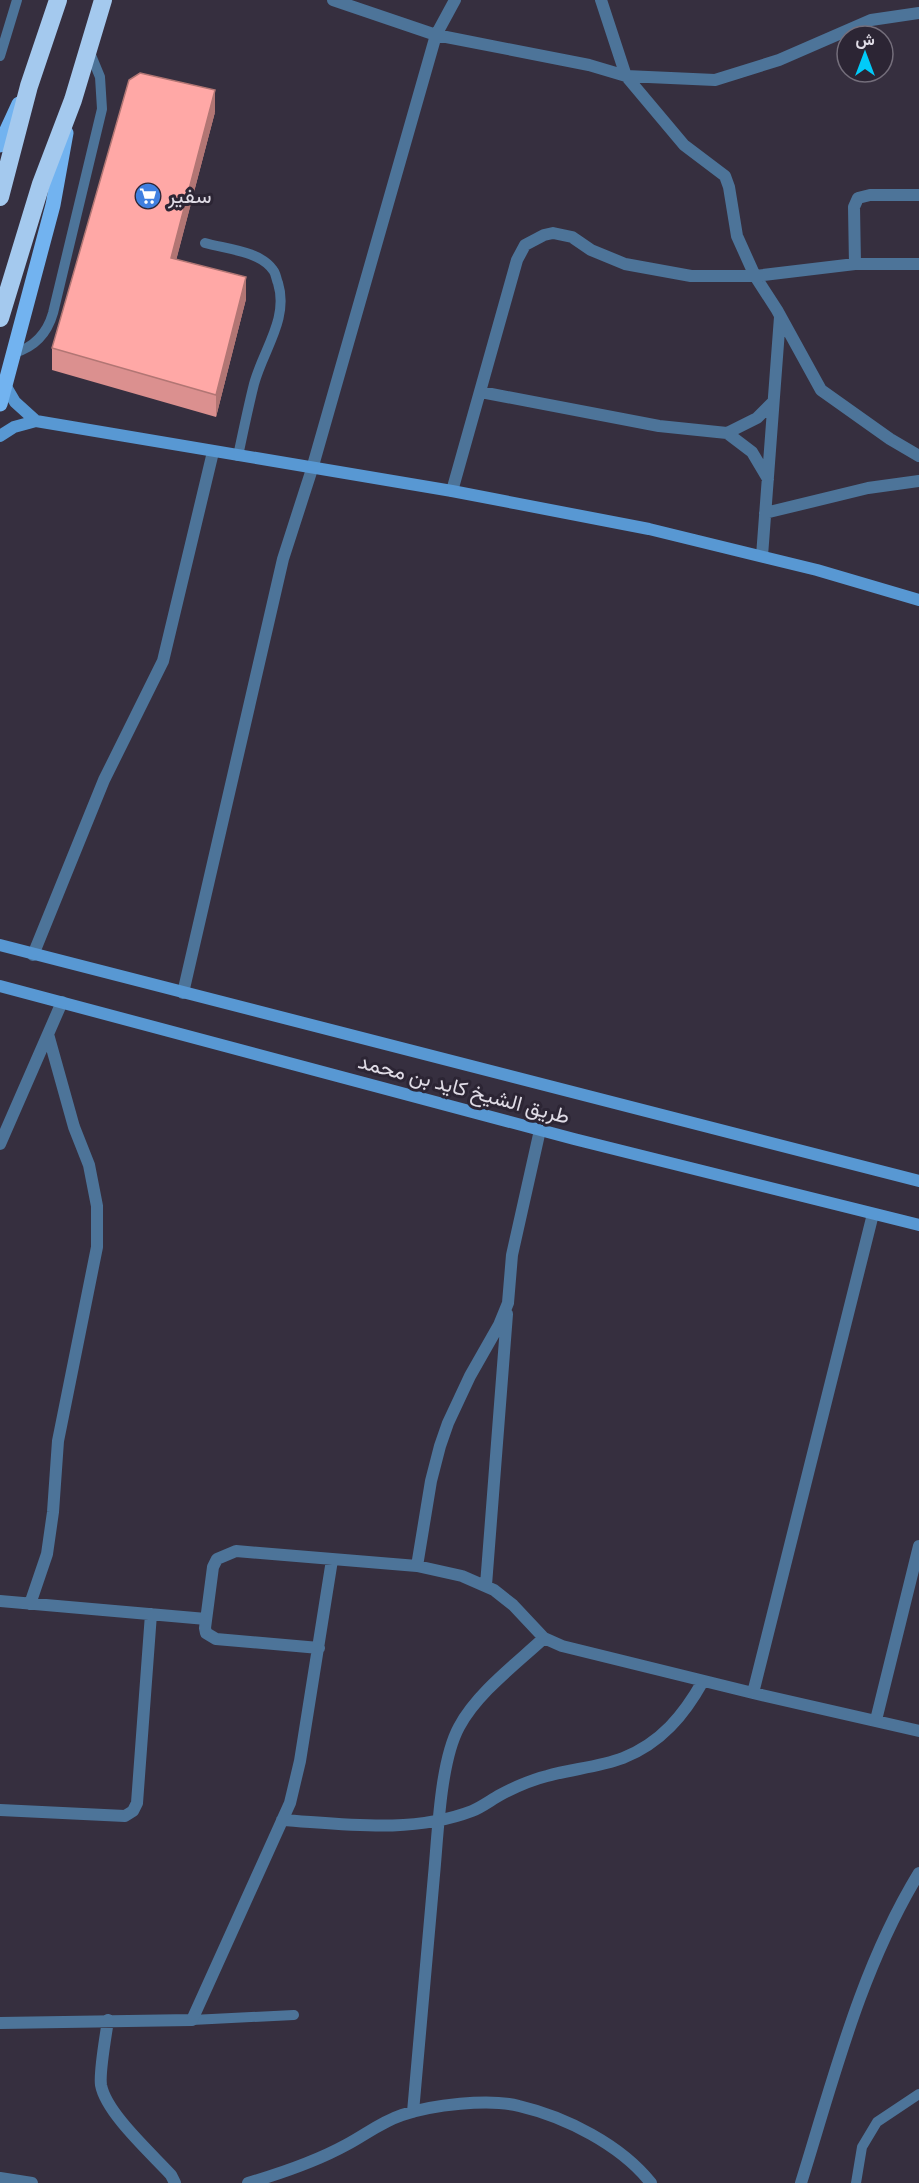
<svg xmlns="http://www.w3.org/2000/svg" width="919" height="2183" font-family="'Archivo Narrow',Vazirmatn,sans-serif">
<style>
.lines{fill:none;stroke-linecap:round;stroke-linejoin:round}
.lane{stroke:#4d7499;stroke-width:10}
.street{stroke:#4d7499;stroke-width:12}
.secondary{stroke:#5898d3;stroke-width:12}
.primary{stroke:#72b3f0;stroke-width:15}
.highway{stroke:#a4c9ee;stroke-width:18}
.wall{fill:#db908f}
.shaded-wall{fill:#b27674}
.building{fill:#ffa8a6;stroke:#b27674;stroke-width:1.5}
.labels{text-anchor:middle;stroke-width:6;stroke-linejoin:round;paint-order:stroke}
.poi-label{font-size:21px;fill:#e0dce6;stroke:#2c2534;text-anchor:start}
.street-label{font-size:21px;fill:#e0dce6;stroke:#2c2534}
</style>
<rect width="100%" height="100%" fill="#362f3f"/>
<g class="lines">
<path class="lane" d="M0,56L17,0
M205,243C226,249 260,251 273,270C276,273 276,279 278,283C289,319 263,350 254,384C248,408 243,432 238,456
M14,353C35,347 47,334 53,313L102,109L100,77L88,48
M192,2020L294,2015
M856,2183L862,2147L877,2122L919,2094"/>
<path class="street" d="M333,0L436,35L589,65L626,76L715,80L779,60L871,20L919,13
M601,0L626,76L684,145L725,176L729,187L737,236L755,276L777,310L821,390L890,439L919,456
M855,264L854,207L858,198L870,195H919
M481,392L659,426L727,433L752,452L768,479
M727,433L757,418L773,402
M452,491L517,260L525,245L544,235L553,233L572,237L591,250L625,264L691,276H755L855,264H919
M765,513L868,488L919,481
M762,556L780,317
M33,955L104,780L163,661L213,452
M183,993L283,559L312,469L436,35L455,0
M0,1144L62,1002
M417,1566L431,1481L440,1446L448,1423L470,1376L499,1325L508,1303L512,1255L540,1130
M486,1585L507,1314
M0,1601L206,1619
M30,1604L47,1554L53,1512L58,1441L97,1247V1206L89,1165L74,1127L48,1034
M319,1648L216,1639L206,1633L205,1628L213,1567L217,1559L236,1551L417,1566L462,1576L494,1590L513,1605L544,1638L562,1646L753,1693L919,1731
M753,1693L873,1214
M876,1720L919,1546
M0,1810L125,1816L133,1811L137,1803L151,1614
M282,1820C345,1824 412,1834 472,1811C482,1807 491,1800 500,1795C515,1787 531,1780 547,1776C572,1769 599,1767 623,1758C661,1743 684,1715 703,1681
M108,2020C106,2035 99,2072 101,2085C106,2113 152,2154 171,2175L175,2183
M0,2023L192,2020L290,1803L300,1761L332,1560
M413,2112C420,2033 427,1954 434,1875C438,1834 440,1762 459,1727C477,1693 516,1664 544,1638
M0,2178L32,2183
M248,2183C282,2173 315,2162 346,2145C365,2135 381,2122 402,2115C431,2105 489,2098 519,2106C566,2117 621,2145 651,2183
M801,2183C834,2077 861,1968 919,1873"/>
<path class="secondary" d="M5,385L15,402L36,421
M0,436L14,427L36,421L452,491L649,529L817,570L919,600
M0,945L919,1181
M0,986L574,1139L919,1225"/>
<path class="primary" d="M0,145L19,104
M0,404L53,205L66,133"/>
<path class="highway" d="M0,197L29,86L58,0
M0,318L41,184L73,100L103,0"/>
</g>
<path class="wall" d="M215,112L176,260L246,299L216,417L52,370V348Z"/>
<path class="shaded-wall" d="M215,90V112L171,280V258Z
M246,277V299L216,417V395Z"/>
<path class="building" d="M140,73L215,90L171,258L246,277L216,395L52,348L129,80Z"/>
<defs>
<g id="supermarket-disc" transform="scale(1.35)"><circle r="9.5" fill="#3f7fe0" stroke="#2c2534"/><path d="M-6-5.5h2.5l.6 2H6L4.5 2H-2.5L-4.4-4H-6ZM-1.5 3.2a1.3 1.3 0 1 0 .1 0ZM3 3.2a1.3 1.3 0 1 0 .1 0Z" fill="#fff"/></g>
</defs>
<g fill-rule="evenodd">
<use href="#supermarket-disc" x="148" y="196"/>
</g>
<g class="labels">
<g class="poi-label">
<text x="168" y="203">سفير</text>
</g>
<g class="street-label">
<text transform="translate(464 1089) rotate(15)" y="7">طريق الشيخ كايد بن محمد</text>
</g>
</g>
<g transform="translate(865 54)"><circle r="28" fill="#2c2534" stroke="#746e7b" stroke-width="1.5"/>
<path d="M0-4.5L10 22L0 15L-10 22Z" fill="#01cbf9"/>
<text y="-9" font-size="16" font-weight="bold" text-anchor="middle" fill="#e0dce6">ش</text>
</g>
</svg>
